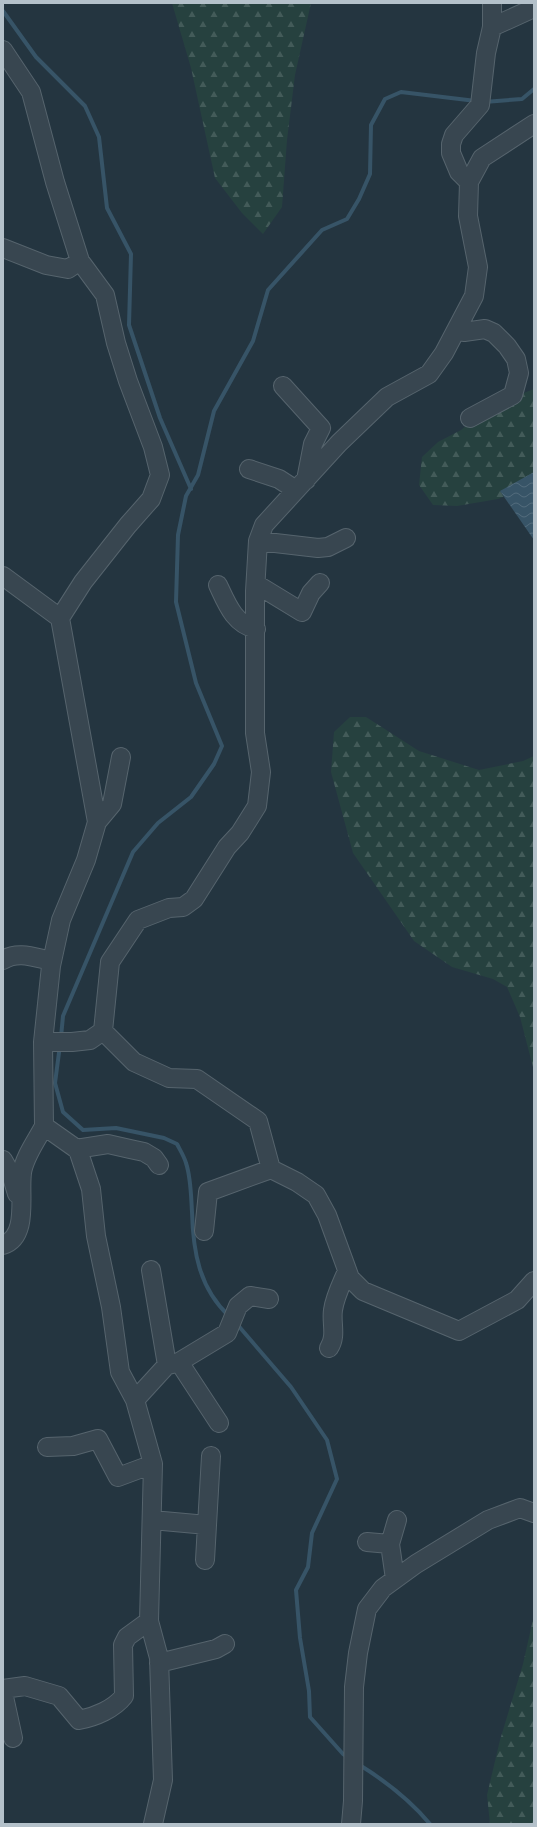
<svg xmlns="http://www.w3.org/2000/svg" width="537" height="1827" font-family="'DejaVu Sans',sans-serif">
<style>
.forest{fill:url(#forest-firs)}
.water{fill:url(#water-waves)}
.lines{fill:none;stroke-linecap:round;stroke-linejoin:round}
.stream{stroke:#375467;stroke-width:4}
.minor-casing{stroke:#56646d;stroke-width:20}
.minor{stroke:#384650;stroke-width:18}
</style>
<defs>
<pattern id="forest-firs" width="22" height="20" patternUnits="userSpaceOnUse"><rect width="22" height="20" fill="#26413f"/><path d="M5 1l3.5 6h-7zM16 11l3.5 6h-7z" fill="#435b59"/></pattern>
<pattern id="water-waves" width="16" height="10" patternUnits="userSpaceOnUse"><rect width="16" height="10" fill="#375467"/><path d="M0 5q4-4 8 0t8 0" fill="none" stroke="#526b7b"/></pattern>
</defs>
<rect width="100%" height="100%" fill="#243540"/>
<path class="forest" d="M172,3H311L295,75L287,140L282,207L263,234L242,213L215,178L191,68Z
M534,389V484L498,499L457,506L433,505L419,485L422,457L438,442L461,430L492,405Z
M350,717H366L419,751L479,770L523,761L534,756V1071L520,1017L507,987L493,979L452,967L414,941L353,853L331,772L334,732Z
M534,1615V1824H490L487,1795L500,1740L523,1664Z"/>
<path class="water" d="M534,472V540L500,491Z"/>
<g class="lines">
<path class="stream" d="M3,11L36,57L85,106L99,137L107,208L131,254L129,325L160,418L191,489
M484,102L522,99L534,89
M61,1037L63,1016L133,852L158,823L191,797L214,764L222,746L196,683L176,602L178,535L186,496L198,475L214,411L253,341L268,290L322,230L347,219L359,199L370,174L371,125L385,99L401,92L476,101
M60,1045L55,1083L63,1112L83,1130L116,1128L164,1138L177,1144C180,1150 184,1156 186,1163C191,1178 191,1196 192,1212C193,1251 199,1288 229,1316
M236,1323L291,1387L327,1440L337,1479L312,1533L308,1567L296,1590L300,1638L309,1691L310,1717L343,1754L348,1757
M358,1764C384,1780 410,1800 430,1824"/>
<g class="minor-casing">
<path id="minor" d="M492,27L534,8
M3,50L31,92L55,182L80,261L105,295L116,343L128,381L153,447L160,475L151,499L128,525L83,582L60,618L97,822L86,860L61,920L51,966L43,1042L44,1126L78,1150L91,1189L96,1236L111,1307L120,1372L135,1400L153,1464L149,1621L159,1658L163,1780L153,1824
M534,124L482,158L469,182L468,216L478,267L474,296L444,353L429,374L387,397L339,443L264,525L258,541L255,591V733L261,772L257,806L240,833L227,847L194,899L183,907L169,908L138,920L110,962L103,1031L134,1062L169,1078L197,1079L258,1121L271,1169L297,1182L316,1195L327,1215L350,1278L363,1291L459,1331L517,1300L534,1281
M469,182L459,172L451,153V144L454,135L480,105L486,53L492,27V3
M3,248L46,265L68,269L80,261
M459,325L464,332L485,329L494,333L507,346L516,359L519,373L513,395L470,418
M283,386L321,428L313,444L306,480
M249,469L279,479L296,490
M258,541L318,548L328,547L346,538
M3,576L60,618
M256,584L302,612L311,593L320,583
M218,585C227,604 234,624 256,629
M97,822L112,804L121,757
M3,960C18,950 36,958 52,961
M43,1042H72L90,1040L103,1031
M76,1149L108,1144L130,1149L144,1152L154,1158L159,1165
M3,1160L11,1174L17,1194
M204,1231L208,1192L271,1169
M3,1245C29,1237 19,1195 22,1173C24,1157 37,1140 44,1126
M329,1348C337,1336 331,1323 333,1310C335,1296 342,1283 347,1271
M179,1362L227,1333L238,1306L250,1296L269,1299
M168,1365L179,1362L219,1423
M135,1400L167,1365L151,1270
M47,1447L73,1446L98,1439L118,1477L153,1464
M152,1520L207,1525L205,1560
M207,1525L211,1456
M367,1542L390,1544
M395,1579L390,1544L397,1520
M159,1663L216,1649L225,1644
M3,1689L25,1686L59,1696L79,1720C95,1717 114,1709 124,1696L123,1645L127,1637L149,1621
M3,1692L13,1738
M351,1824L353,1801L354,1687L358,1653L367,1609L383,1588L416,1564L488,1520L520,1508L534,1513"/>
</g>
<use href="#minor" class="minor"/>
</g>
<rect width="537" height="1827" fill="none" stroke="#b4c1ca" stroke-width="8"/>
</svg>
